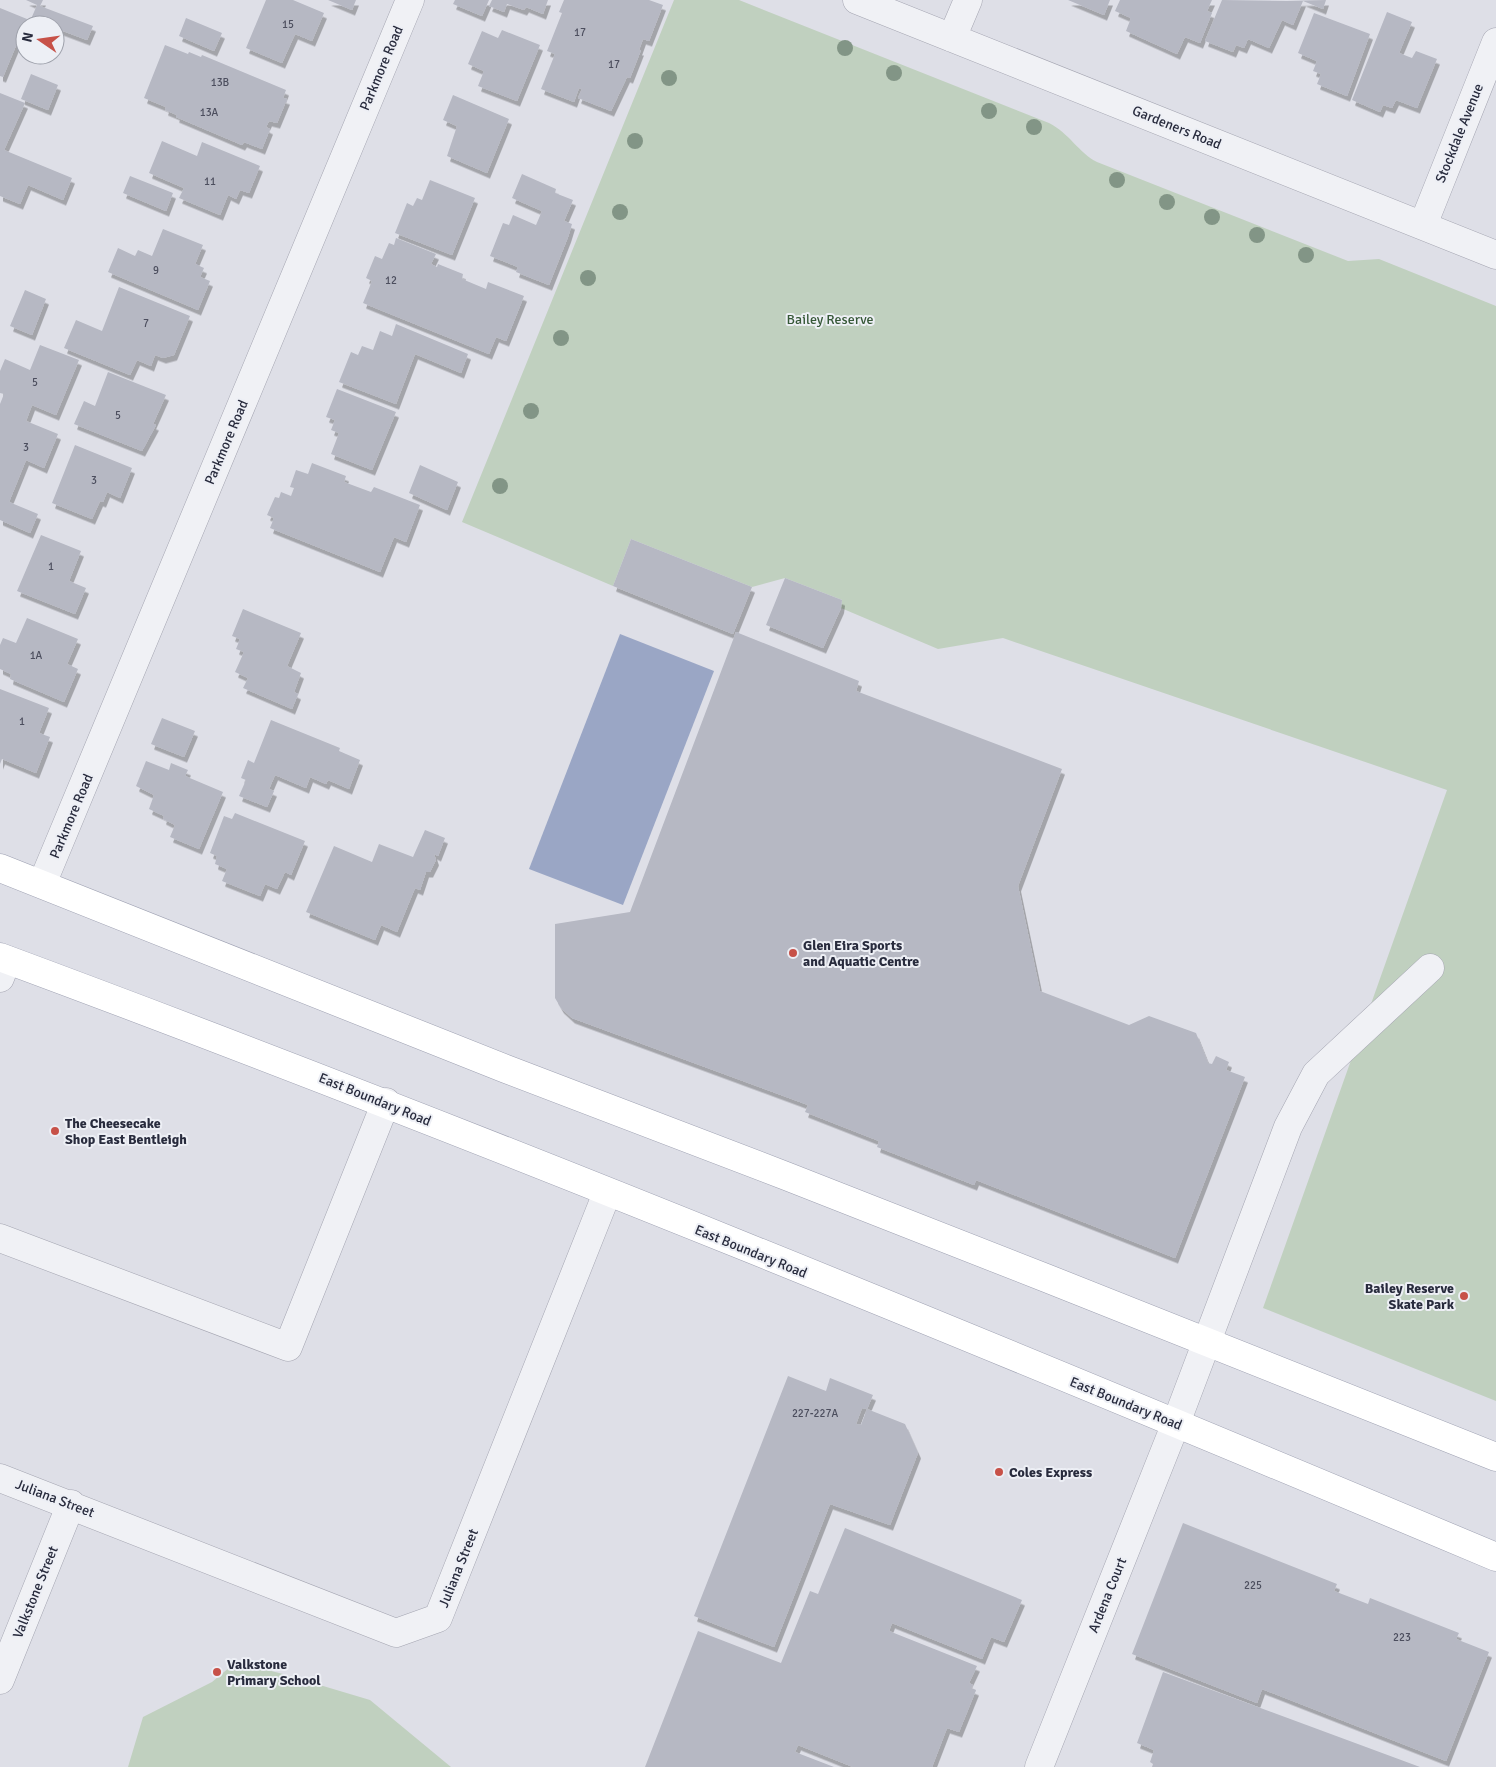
<svg xmlns="http://www.w3.org/2000/svg" width="1496" height="1767" font-family="Signika,sans-serif">
<style>
.green{fill:#c0d0bf}
.water{fill:#9aa6c5}
.building{fill:#b6b8c3;fill-rule:evenodd;filter:url(#shadow)}
.lines{fill:none;stroke-linecap:round;stroke-linejoin:round}
.minor-casing{stroke:#a4a5b1;stroke-width:29}
.major-casing{stroke:#9ea1b2;stroke-width:29}
.minor{stroke:#f0f1f5;stroke-width:28}
.major{stroke:#fff;stroke-width:28}
.tree{fill:#829586}
.poi-dot{fill:#c75148;stroke:#edeff5;stroke-width:2}
.labels{text-anchor:middle;stroke-width:4;stroke-linejoin:round;paint-order:stroke}
.number-label{font-size:11px;fill:#4c4e5e}
.street-label{font-size:14px;fill:#282b3d;stroke:#edeff5}
.park-label{font-size:14px;fill:#365837;stroke:#edeff5}
.poi-label{font-size:14px;font-weight:bold;fill:#282b3d;stroke:#edeff5;text-anchor:start}
</style>
<defs>
<filter id="shadow"><feDropShadow dx="3" dy="5.5" stdDeviation="0" flood-color="#0004"/></filter>
</defs>
<rect width="100%" height="100%" fill="#dedfe7"/>
<path class="green" d="M674,0H739L1049,123C1069,133 1079,153 1097,162L1348,261L1379,259L1496,306V1401L1263,1308L1447,790L1003,638L938,649L841,608L842,600L785,578L752,587L631,539L613,586L462,522Z
M236,1662L283,1674L370,1700L451,1767H128L143,1717L212,1682Z"/>
<path class="water" d="M620,634L714,671L623,905L529,869Z"/>
<path class="building" d="M26,0H43L40,6L93,26L87,40L55,28V25H47L31,19L37,5Z
M266,0H293L324,13L312,41L295,34L282,63L246,48Z
M328,0H356L352,10Z
M455,0H489L482,16L453,4Z
M492,0H548L543,14L526,7L524,10L507,4L504,12L489,6Z
M564,0H649L663,5L649,41L643,39L639,50H641L630,78L627,77L611,111L578,98L582,89L579,88L574,102L541,89L555,54L547,51L562,13L559,12Z
M1068,0H1110L1104,15Z
M1120,0H1212L1207,11L1212,13L1200,43L1185,37L1177,54L1126,31L1131,18L1115,11Z
M1222,0L1287,1L1326,0L1323,9L1303,1L1293,25L1282,20L1269,48L1248,39L1244,48L1236,45L1233,52L1205,41Z
M0,8L27,19L3,77L0,76Z
M1387,12L1412,22L1399,53L1412,58L1416,51L1437,59L1417,108L1396,100L1392,108L1383,105L1380,112L1352,100Z
M1314,13L1370,34L1347,96L1317,84L1321,74L1313,71L1317,61L1298,53Z
M186,18L222,33L214,51L179,36Z
M502,30L540,45L517,101L478,86L484,71L468,64L482,31L498,38Z
M165,45L188,54L189,52L201,57L202,55L286,90L283,98L287,99L277,123L269,121L266,127L270,129L262,149L244,142L242,145L176,117L177,115L165,110L166,107L144,98Z
M31,74L58,85L48,110L21,99Z
M0,93L25,103L4,150L72,178L63,200L28,185L20,204L0,196Z
M453,95L509,119L487,173L447,156L457,126L443,120Z
M162,141L197,156L202,142L260,166L249,193L240,190L236,199L228,195L220,215L179,198L184,188L149,173Z
M522,174L556,189L555,193L573,200L564,221L572,224L568,237L549,285L516,272L518,267L490,256L503,223L509,225L513,215L536,225L542,211L512,198Z
M130,176L173,193L166,211L123,193Z
M430,180L475,198L452,255L395,233L407,203L413,206L417,198L422,200Z
M163,229L203,245L195,264L204,268L200,277L210,281L198,310L108,272L118,248L135,256L138,250L152,256Z
M396,238L436,254L431,264L437,267L438,264L463,274L462,279L486,289L488,282L524,296L506,341L496,337L489,354L363,303L372,281L366,278L375,256L382,259L389,243L394,245Z
M119,287L190,316L174,355L163,358L155,355L151,366L137,360L130,375L64,348L76,320L102,331Z
M25,290L46,299L32,335L10,326Z
M396,324L468,354L461,373L415,354L396,404L339,382L351,352L358,355L362,346L373,350L380,331L392,336Z
M40,345L79,360L56,415L32,405L26,421L58,434L44,468L26,460L9,502L38,514L30,533L0,520V404L4,394L0,393V371L5,359L30,370Z
M108,372L166,395L153,424L156,425L142,451L74,424L84,401L95,406Z
M337,389L396,412L372,470L331,454L339,433L331,430L335,420L326,417Z
M75,445L132,468L120,498L107,492L103,502L100,501L92,519L52,503Z
M312,463L346,476L344,482L371,492L374,487L420,505L406,542L394,537L380,572L270,528L274,518L267,515L275,497L279,498L281,492L291,496L294,488L290,487L296,470L308,474Z
M420,465L458,482L447,510L409,493Z
M41,535L81,551L69,581L86,588L75,614L17,591Z
M631,539L752,587L733,634L613,586Z
M785,578L842,600L841,608L823,648L766,625Z
M243,609L301,633L287,666L301,673L294,692L298,694L292,709L243,688L248,678L235,672L244,652L236,649L240,639L232,636Z
M27,618L78,639L67,664L78,669L64,702L10,679L11,674L0,669V645L3,638L16,643Z
M736,632L859,681L856,691L1062,769L1018,886L1040,991L1129,1025L1149,1016L1196,1033L1208,1063L1212,1064L1216,1056L1229,1062L1226,1070L1245,1077L1175,1258L976,1180L974,1185L877,1147L879,1141L805,1112L808,1105L572,1018L561,1008L555,998V924L630,912Z
M0,689L49,708L39,733L50,737L36,773L2,759L0,764Z
M162,718L195,731L184,757L151,744Z
M271,720L340,748L339,751L360,760L349,789L328,780L326,784L310,777L306,788L275,775L269,789L274,791L267,807L239,796L246,780L241,778L248,760L254,763Z
M146,761L169,770L171,763L188,770L185,776L223,792L199,849L170,837L175,825L163,819L164,816L149,809L154,795L136,786Z
M235,813L305,841L291,875L285,872L277,889L265,884L260,896L222,881L227,869L215,864L217,856L210,853L224,816L232,819Z
M425,830L445,838L438,856L434,854L436,860L430,872H426L420,890L415,888L397,932L381,925L375,940L306,912L334,846L372,862L379,844L413,857Z
M788,1376L826,1391L830,1378L873,1395L867,1409L905,1424L918,1453L890,1525L830,1504L774,1647L694,1616ZM862,1408L867,1409L861,1425L856,1424Z
M1183,1523L1337,1584L1334,1591L1368,1604L1370,1598L1459,1633L1456,1639L1489,1652L1446,1761L1262,1689L1257,1703L1132,1654Z
M845,1528L1022,1600L1004,1642L991,1637L982,1659L892,1623L889,1631L977,1666L969,1683L973,1685L971,1688L976,1690L959,1732L947,1728L932,1767H853L798,1745L795,1752L834,1767H645L698,1631L781,1663L810,1591L818,1594Z
M1163,1672L1420,1767H1152L1153,1764L1150,1762L1154,1750L1137,1743Z"/>
<g class="lines">
<g class="minor-casing">
<path id="minor" d="M857,0L1496,255
M952,38L968,0
M1423,225L1496,42
M42,884L410,0
M0,978L7,960
M0,1238L288,1347L386,1102
M0,1478L396,1633L438,1618L607,1193
M0,1680L71,1504
M1039,1767L1176,1423L1288,1127L1316,1074L1430,968"/>
</g>
<g class="major-casing">
<path id="major" d="M0,868L506,1069L786,1176L1046,1278L1496,1457
M0,957C504,1144 1001,1349 1496,1557"/>
</g>
<use href="#minor" class="minor"/>
<use href="#major" class="major"/>
</g>
<g class="tree">
<circle cx="845" cy="48" r="8"/>
<circle cx="894" cy="73" r="8"/>
<circle cx="669" cy="78" r="8"/>
<circle cx="989" cy="111" r="8"/>
<circle cx="1034" cy="127" r="8"/>
<circle cx="635" cy="141" r="8"/>
<circle cx="1117" cy="180" r="8"/>
<circle cx="1167" cy="202" r="8"/>
<circle cx="620" cy="212" r="8"/>
<circle cx="1212" cy="217" r="8"/>
<circle cx="1257" cy="235" r="8"/>
<circle cx="1306" cy="255" r="8"/>
<circle cx="588" cy="278" r="8"/>
<circle cx="561" cy="338" r="8"/>
<circle cx="531" cy="411" r="8"/>
<circle cx="500" cy="486" r="8"/>
</g>
<g class="poi-dot">
<circle cx="793" cy="953" r="5"/>
<circle cx="55" cy="1131" r="5"/>
<circle cx="1464" cy="1296" r="5"/>
<circle cx="999" cy="1472" r="5"/>
<circle cx="217" cy="1672" r="5"/>
</g>
<g class="labels">
<g class="number-label">
<text x="288" y="28">15</text>
<text x="580" y="36">17</text>
<text x="614" y="68">17</text>
<text x="220" y="86">13B</text>
<text x="209" y="116">13A</text>
<text x="210" y="185">11</text>
<text x="156" y="274">9</text>
<text x="391" y="284">12</text>
<text x="146" y="327">7</text>
<text x="35" y="386">5</text>
<text x="118" y="419">5</text>
<text x="26" y="451">3</text>
<text x="94" y="484">3</text>
<text x="51" y="570">1</text>
<text x="36" y="659">1A</text>
<text x="22" y="725">1</text>
<text x="815" y="1417">227-227A</text>
<text x="1253" y="1589">225</text>
<text x="1402" y="1641">223</text>
</g>
<g class="street-label">
<text transform="translate(381 68) rotate(-67)" y="5">Parkmore Road</text>
<text transform="translate(1177 127) rotate(22)" y="5">Gardeners Road</text>
<text transform="translate(1459 133) rotate(-68)" y="5">Stockdale Avenue</text>
<text transform="translate(226 442) rotate(-67)" y="5">Parkmore Road</text>
<text transform="translate(71 816) rotate(-67)" y="5">Parkmore Road</text>
<text transform="translate(375 1099) rotate(22)" y="5">East Boundary Road</text>
<text transform="translate(751 1251) rotate(22)" y="5">East Boundary Road</text>
<text transform="translate(1126 1403) rotate(22)" y="5">East Boundary Road</text>
<text transform="translate(55 1498) rotate(21)" y="5">Juliana Street</text>
<text transform="translate(458 1568) rotate(-68)" y="5">Juliana Street</text>
<text transform="translate(35 1592) rotate(-68)" y="5">Valkstone Street</text>
<text transform="translate(1107 1595) rotate(-68)" y="5">Ardena Court</text>
</g>
<g class="park-label">
<text x="830" y="324">Bailey Reserve</text>
</g>
<g class="poi-label">
<text x="803" y="950">Glen Eira Sports<tspan x="803" dy="16">and Aquatic Centre</tspan></text>
<text x="65" y="1128">The Cheesecake<tspan x="65" dy="16">Shop East Bentleigh</tspan></text>
<text x="1454" y="1293" text-anchor="end">Bailey Reserve<tspan x="1454" dy="16">Skate Park</tspan></text>
<text x="1009" y="1477">Coles Express</text>
<text x="227" y="1669">Valkstone<tspan x="227" dy="16">Primary School</tspan></text>
</g>
</g>
<g transform="translate(40 40) rotate(283)"><circle r="24" fill="#edeff5" stroke="#9ea1ab"/>
<path d="M0-4L9 19L0 12L-9 19Z" fill="#c75148"/>
<text y="-8" font-size="14" font-weight="bold" text-anchor="middle" fill="#282b3d">N</text>
</g>
</svg>
